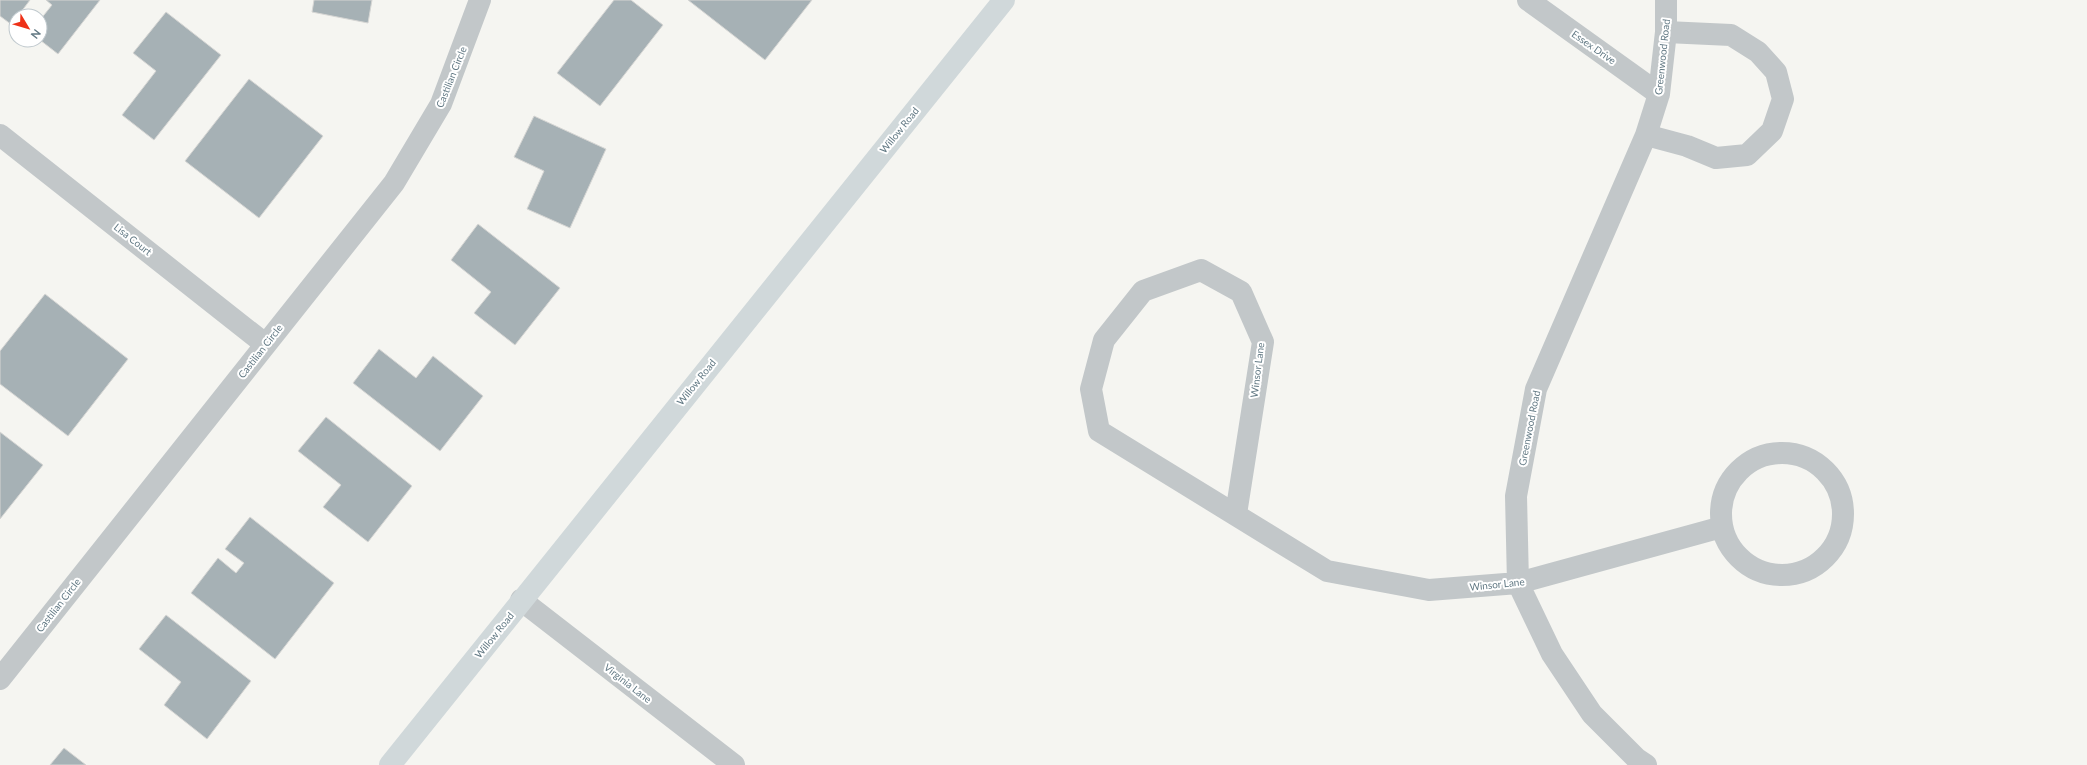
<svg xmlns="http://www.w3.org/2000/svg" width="2087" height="765" font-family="Lato,sans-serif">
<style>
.building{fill:#a6b1b5;stroke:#d6d6d4}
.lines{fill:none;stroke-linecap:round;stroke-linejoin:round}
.minor{stroke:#c2c7c9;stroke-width:22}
.major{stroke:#d0d8da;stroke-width:22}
.labels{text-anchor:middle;stroke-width:4;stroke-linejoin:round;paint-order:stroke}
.street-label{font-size:10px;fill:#627984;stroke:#fff}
</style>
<rect width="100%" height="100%" fill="#f5f5f1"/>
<path class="building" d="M0,0H30L18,16H16L12,25L0,16Z
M46,0H100L58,54L40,40V20L52,5Z
M314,0H372L368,23L312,12Z
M614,0H631L663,25L600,106L557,73Z
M688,0H812L765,60Z
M166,12L221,55L154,140L122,115L156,71L133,53Z
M249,79L323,136L259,218L185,161Z
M534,116L606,149L570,228L527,209L544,171L514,157Z
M478,224L560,288L515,345L474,313L491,292L451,260Z
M45,294L128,359L68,436L0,384V351Z
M379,349L416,378L433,356L483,396L440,451L353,383Z
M326,417L412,486L368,542L323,507L341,485L298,451Z
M0,432L43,465L0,519Z
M250,517L334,583L275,659L191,593L218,558L236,573L244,563L225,549Z
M166,615L251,681L207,739L164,705L181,682L139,649Z
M64,748L86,765H50Z"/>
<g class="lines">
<path class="minor" d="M1528,0L1659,94
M0,135L265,344
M1646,135L1687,146L1716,158L1747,155L1772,131L1783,99L1776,72L1758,52L1731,35L1666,32
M1721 514a61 61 0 1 1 122 0a61 61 0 1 1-122 0Z
M1236,514L1263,342L1241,292L1201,270L1143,291L1104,340L1091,389L1099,431L1327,571L1429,590L1518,583L1722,527
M521,600L734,765
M0,679L394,183L441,104L480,0
M1646,765L1637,759L1592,714L1552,654L1518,583L1516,496L1536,389L1646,135L1659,94L1666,32V0"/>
<path class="major" d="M390,765L1004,0"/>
</g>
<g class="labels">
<g class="street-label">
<text transform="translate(1594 47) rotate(35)" y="4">Essex Drive</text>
<text transform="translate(1662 57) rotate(-84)" y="4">Greenwood Road</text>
<text transform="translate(451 77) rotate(-68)" y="4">Castilian Circle</text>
<text transform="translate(899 130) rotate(-51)" y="4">Willow Road</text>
<text transform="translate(133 239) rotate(38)" y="4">Lisa Court</text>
<text transform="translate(260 351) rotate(-52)" y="4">Castilian Circle</text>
<text transform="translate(1257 370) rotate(-83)" y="4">Winsor Lane</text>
<text transform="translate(696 382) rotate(-51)" y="4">Willow Road</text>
<text transform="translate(1529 428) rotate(-79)" y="4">Greenwood Road</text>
<text transform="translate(1497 584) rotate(-6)" y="4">Winsor Lane</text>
<text transform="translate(58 605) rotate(-52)" y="4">Castilian Circle</text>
<text transform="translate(494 635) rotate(-51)" y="4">Willow Road</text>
<text transform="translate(628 683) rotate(38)" y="4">Virginia Lane</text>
</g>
</g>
<g transform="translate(28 28) rotate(128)"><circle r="19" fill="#ffffff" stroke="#c0c9ce"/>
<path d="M0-3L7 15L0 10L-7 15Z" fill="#ee3118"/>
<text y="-6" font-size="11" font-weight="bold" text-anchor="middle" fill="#627984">N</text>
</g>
</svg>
